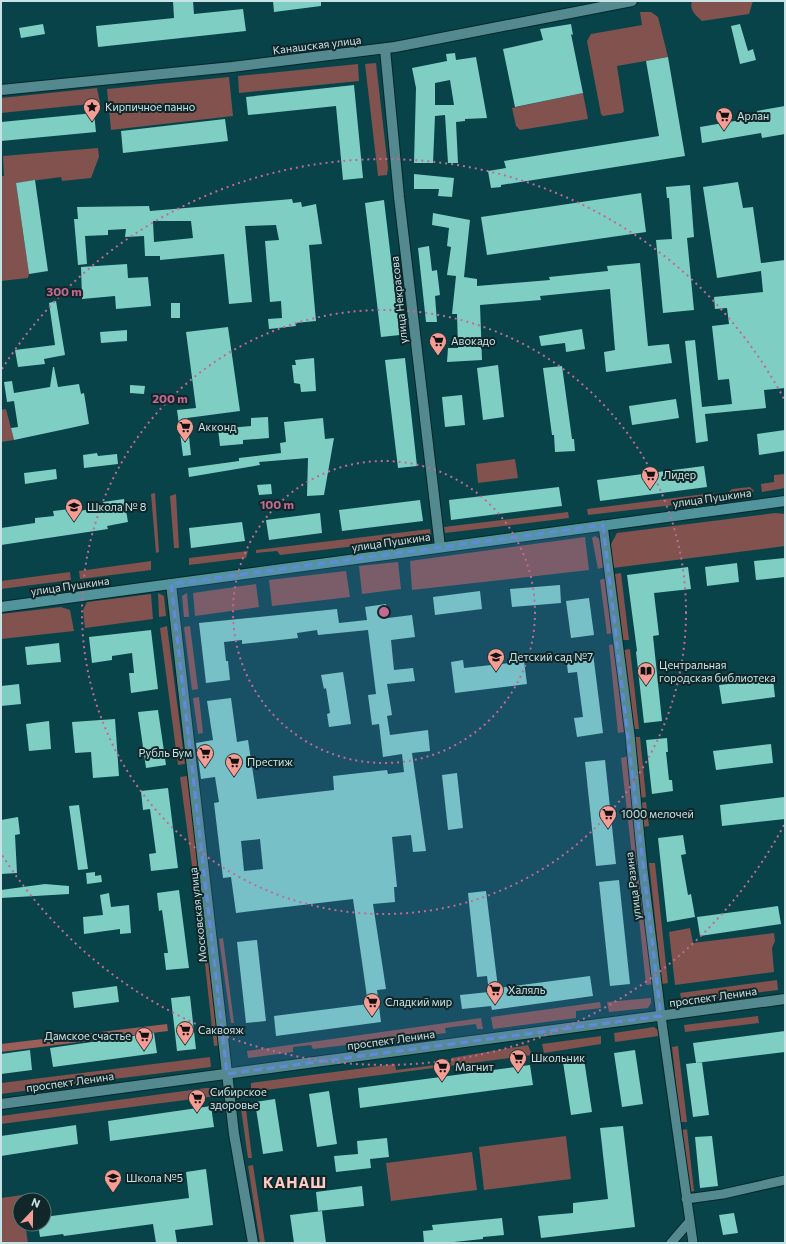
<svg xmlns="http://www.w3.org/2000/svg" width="786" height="1244" font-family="Commissioner,sans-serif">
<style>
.green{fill:#82524e}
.forest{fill:#9b5e59}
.building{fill:#7ecec4;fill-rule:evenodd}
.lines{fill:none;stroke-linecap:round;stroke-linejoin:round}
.minor-casing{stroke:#00282c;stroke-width:11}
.tertiary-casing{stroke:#00282c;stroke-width:12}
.secondary-casing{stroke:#00282c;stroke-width:12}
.minor{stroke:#54898f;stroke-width:9}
.tertiary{stroke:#54898f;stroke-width:10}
.secondary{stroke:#52949b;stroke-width:10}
.marked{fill:#618ade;fill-opacity:0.2;stroke:#618ade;stroke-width:3;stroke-dasharray:8 5;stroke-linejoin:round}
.ring{fill:none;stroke:#c46993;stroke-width:2;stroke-dasharray:2 4}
.labels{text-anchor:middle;stroke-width:4;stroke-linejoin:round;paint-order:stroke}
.street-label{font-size:11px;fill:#c8e3e6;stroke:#102628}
.poi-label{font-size:11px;fill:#c8e3e6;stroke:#102628;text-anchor:start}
.district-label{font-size:15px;font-weight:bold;letter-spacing:1px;fill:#fecac5;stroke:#102628}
.centre{fill:#c46993;stroke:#102628;stroke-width:2}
.ring-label{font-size:12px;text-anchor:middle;font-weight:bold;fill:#c46993;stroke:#102628;stroke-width:4;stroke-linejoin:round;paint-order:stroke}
</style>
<rect width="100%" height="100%" fill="#074349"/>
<path class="green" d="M692,1H753L749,14L702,21C696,15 689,11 692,1Z
M640,12H651L658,17L668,57L617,66L624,111L622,113L603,116L601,114L587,41L591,34L642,25Z
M376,63L388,168L387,175L378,176L365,64Z
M358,64L359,81L239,93L238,76Z
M229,77L233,116L111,130L107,89Z
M97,88L100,103L1,113V98Z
M583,93L588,119L520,130L516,126L512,108Z
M98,148L99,157L91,178L62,181L61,177L16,183L29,274L28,278L1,281V217H2L1,176H4L3,156Z
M6,409L14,440L1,442V410Z
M515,459L518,478L478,483L476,464Z
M785,474V488L762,492L761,484L774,482V475Z
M750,487L754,491L752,493L728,496V493L732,489Z
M155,493L159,552L156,553L151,494Z
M713,493L716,500L588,515L587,509Z
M176,494L179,548H174L170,496Z
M568,512L569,518L445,533L444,527Z
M775,513L785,514V546L613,568L610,546L617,533Z
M430,529L431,537L280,555L277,551L256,553V550Z
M595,536L601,540L604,567L598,569L592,538Z
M585,537L589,570L412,590L410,561Z
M248,551L246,558L189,565V558Z
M151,561V570L80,579L79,571Z
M398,562L401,589L362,594L359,566Z
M346,571L350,597L272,606L269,580Z
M70,572L71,580L1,589V581Z
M621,573L629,640H623L615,574Z
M606,578L614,633L607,634L600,580Z
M256,584L259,607L195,616L193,593Z
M158,593L164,596L166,616L159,617Z
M187,593L189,617H184L182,596Z
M151,594L153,619L85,628L83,610L87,602Z
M61,607L70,610L74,631L1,639V614Z
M167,626L185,764L178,765L160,628Z
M190,626L198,689L192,690L184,627Z
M615,644L624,732L618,733L609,645Z
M630,649L639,729H633L624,650Z
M199,697L203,733L198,734L193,698Z
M633,737H640L646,797L640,798Z
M628,756L638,865H633L621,758Z
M187,776L200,873H193L180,777Z
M646,802L649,826L643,827L640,803Z
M649,863H655L668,983L662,984Z
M640,879L653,984L646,985L635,880Z
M201,881L221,1045L214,1046L196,882Z
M690,928L693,943L774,933L775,941L772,948L774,972L675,985L669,932Z
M223,938L234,1023H231L219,939Z
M777,980L778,990L682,1002L680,993Z
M651,998V1003L648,1008L609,1012L607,1002Z
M600,1002L601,1008L576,1011V1018L493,1029L491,1017Z
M758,1016L759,1023L685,1032L684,1025Z
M481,1018L483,1029H477L476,1024L445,1028L446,1033L313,1049L311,1045L293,1047V1052L248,1058L247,1051Z
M654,1027L658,1030L659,1036L615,1042L614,1033Z
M601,1036V1044L544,1053L542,1044Z
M528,1045L532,1055L251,1092V1083L395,1064L396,1070L451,1063V1058Z
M678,1046L687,1122H680L672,1047Z
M210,1057L211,1067L49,1087L48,1082L36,1084L38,1089L1,1094V1083Z
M206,1088H215L216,1096L1,1124V1116Z
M245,1101L252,1158H248L240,1102Z
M687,1129L694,1191L690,1192L682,1130Z
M566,1136L571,1179L484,1190L479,1147Z
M472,1152L477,1190L391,1201L386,1163Z
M253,1165L265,1243H260L248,1166Z
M22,1195L23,1200H20V1224H25L28,1243H1V1198Z"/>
<path class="forest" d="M167,1024L168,1031L1,1052V1044Z"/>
<path class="building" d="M173,1H193L194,14L243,9L246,31L98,47L96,26L174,18Z
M273,1H321V6L274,12Z
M43,24L45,34L21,38L19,28Z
M571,24L573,35L571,34L583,93L515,107L503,49L543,40L540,29Z
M740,24L748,51L753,49L756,60L740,64L731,26Z
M455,53L456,60L476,57L487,118L465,119V121L456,122L458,163H448L445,115L435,116L433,163H414L416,88L412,68L447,61L446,54ZM450,80L454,105H435V83Z
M668,57L685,156L501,185V187L491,188L488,171L506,168L504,161L659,136L646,61Z
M354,85L363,178L343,180L336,106L248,115L246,97Z
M785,106V134L762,138L761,133L702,143L700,127L758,117L757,111Z
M94,113L96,132L1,141V122Z
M225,119L228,141L123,153L121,131Z
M414,174L454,178L452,197L438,196L439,189H414Z
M35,180L48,271L29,274L16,183Z
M738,182L743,208L753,207L761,263L785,260V388L764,390L766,408L705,414L708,441L696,443L685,341L695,340L702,407L732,404L729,379L718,380L712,326L729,324L727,308L715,309L714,297L763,292L761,271L717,278L703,187Z
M690,185L694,237L687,238L694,310L663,313L656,240L672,239L669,198H667L666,187Z
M641,193L646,232L487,255L481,217Z
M292,199L293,203L301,202L302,207L316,204L322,244L309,245L316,321L295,323L296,326L269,329L268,319L282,318L281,301L270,302L265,241L279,240L276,225L245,226L252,302L229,304L224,254L160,260V256H145L144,236L125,237L126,229L108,230V235L85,236L87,264L78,265L74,219H78L77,207L149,206L150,211ZM153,221H191L193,238L154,242Z
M384,200L400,335L381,337L365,203Z
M433,213L470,220L464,277L477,279V286L550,280L549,277L608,271L607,266L640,263L648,346L669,344L672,363L606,372L604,352L615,350L610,289L540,296L541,300L480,305L482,360L447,362L448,348H458L457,314H452L456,276L447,275L451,247L447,246L449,228L432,225Z
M429,246L432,271L437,270L440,295L435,296L437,322H426L418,248Z
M127,264L128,278L148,277L151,306L116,309L115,296L82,299L81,267Z
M56,301L65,355L44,359L45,364L18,367L15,350L55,345L49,303Z
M171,303H180V318H171Z
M228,327L240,411L187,418L191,455L183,456L177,410L196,408L186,332Z
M582,329L585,349L566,352L565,343L541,346L539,336Z
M127,330V341L101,343L100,332Z
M314,358L316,391L301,392L300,384L294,383L292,365H296L295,360Z
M405,358L417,466L398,468L385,360Z
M498,365L504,417L483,420L477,368Z
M562,366L572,439H574L575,451L555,452L554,435H552L543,368Z
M53,367H54L58,387L79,384L81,394L84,393L89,424L14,440L11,428L18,427L14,401L7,402L4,382L12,381L14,393L50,387Z
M130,385L145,386L144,394L130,393Z
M462,395L465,425L445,427L442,397Z
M676,399L679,418L632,425L629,406Z
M268,417L269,438L243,440V444L220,446L218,429L251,426V418Z
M323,418L325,439L334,438L324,495L307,496L308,458L259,462L260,465L189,477L188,468L239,461V458L281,453L280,443L286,442L284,422Z
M785,430V451L759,455L757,434Z
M97,453L98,456L117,454L118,464L84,468L83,455Z
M704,466L707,487L600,501L597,480Z
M56,469L57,479L25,484L24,473Z
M271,484L272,494L259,495L257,485Z
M559,487L562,506L451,520L449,500Z
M124,499L128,522L107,526L108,529L1,545V528L35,523V518L54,516L53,511L78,508L79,511L105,507L103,502Z
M420,500L423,521L342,531L339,510Z
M320,513L322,533L269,540L266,520Z
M242,522L245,541L191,548L189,528Z
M785,558V577L756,580L754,561Z
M737,563L739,582L707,586L705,567Z
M688,567L691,589L654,593L659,635L653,636L662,721L644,723L636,652L637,651L627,575Z
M560,585L561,603L512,607L510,589Z
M480,591L482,609L435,615L433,597Z
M589,598L594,635L571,638L566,601Z
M386,604L388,618L412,615L415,637L391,640L394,670L413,668L415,681L387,684L392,715L387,716L390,735L428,730L430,751L412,753L426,851L413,852L411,835L392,837L397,887H394L395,902L373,904L386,989L377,990L381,1022L276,1036L274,1016L368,1004L353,899L236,913L231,877L223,878L214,803L219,802L215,777L201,779L196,743L213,740L207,701L231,698L237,742L248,740L257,799L334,790L333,776L387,770L388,774L404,772L402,754L383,757L379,724L372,725L368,695L376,694L368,630L318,635L317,630L297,633L298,638L242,644V640L224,642L226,661H228L230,680L206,683L199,623L337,609L339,623L367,620L365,607ZM260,839L263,869L244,871L241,841Z
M151,630L158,689L131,693L129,673H134L132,653L112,656V660L92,663L89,637Z
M59,643L61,662L27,665L25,647Z
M523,653L527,684L455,693L451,662L463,660L464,668L510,663V654Z
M593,653L603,733L577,737L574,718L583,717L577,672L568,673L566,656Z
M343,672L351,724L329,727L327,714L330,713L326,688L324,689L321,675Z
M773,679L775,697L722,704L719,685Z
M19,684L21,704L1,706V686Z
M158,710L166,765L146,768L138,712Z
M115,719L119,776L93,778L91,752L75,753L72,722Z
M49,721L51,749L29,751L26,724Z
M667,738L668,752H666L669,780H672L673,791L652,794L646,740Z
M771,744L773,763L716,770L713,751Z
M605,760L616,864L596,866L585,762Z
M457,773L463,828L448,830L442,775Z
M168,788L178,868L151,871L149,854L156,853L150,809L143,810L141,791Z
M784,797L785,819L722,826L720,805Z
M79,805L88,869L78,870L69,806Z
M18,817L20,834L15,835L17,873L1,874V820Z
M683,835L686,854L681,855L688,895L691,894L695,917L667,922L658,838Z
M95,872V876L101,875L102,882L87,884L86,873Z
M619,880L630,984L610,986L599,882Z
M45,884L69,886V894L1,898V890Z
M179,890L189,968L166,970L164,953H168L162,910L159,911L157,893Z
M486,891L498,988L590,976L593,996L492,1010L491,1006L462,1009L460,995L489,992L487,976L477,977L468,893Z
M109,893L111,907L129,905L131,933L120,934V929L84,934L83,917L103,915L100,895Z
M778,906L781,924L700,936L697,917Z
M257,940L266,1021L246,1023L237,942Z
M117,986L119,1002L74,1008L72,992Z
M190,996L196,1049L177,1051L171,998Z
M785,1031V1052L696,1063L693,1043Z
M154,1033L157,1053L53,1067L50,1048Z
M30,1050L32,1070L1,1074V1054Z
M635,1050L643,1104L622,1107L614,1053Z
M584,1059L592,1112L571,1115L563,1062Z
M702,1062L709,1115L693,1117L686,1064Z
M530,1065L533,1085L360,1108L358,1088Z
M329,1091L337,1144L317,1147L309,1094Z
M275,1099L283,1151L263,1154L255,1102Z
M211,1106L214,1127L110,1141L108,1121Z
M76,1125L78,1144L1,1156V1136Z
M623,1126L635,1227L541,1238L538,1216L573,1213V1203L608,1199L600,1128Z
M712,1136L718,1186L700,1188L695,1137Z
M387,1138L389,1157L370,1159L371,1168L336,1172L334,1156L358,1154L357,1141Z
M206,1169L213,1225L175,1230L177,1243H156L153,1224L64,1236L63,1234L40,1237L38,1224H44V1217L189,1198L186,1172Z
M362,1186L364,1206L318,1211L316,1192Z
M322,1211L326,1243H294L290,1215Z
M734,1213L738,1233L723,1235L719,1215Z
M502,1218L504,1235L483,1237V1239L444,1243H424L423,1231L433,1230L432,1225Z"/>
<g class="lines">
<g class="minor-casing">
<path id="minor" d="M603,525L630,735L643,870L661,1016L693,1243
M686,1199L723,1194L785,1180
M671,1243L690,1221"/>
</g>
<g class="tertiary-casing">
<path id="tertiary" d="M385,49L399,197L440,547
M1,90L232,67L395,47L632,1
M171,584L234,1134L253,1243
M1,1104L785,999"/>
</g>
<g class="secondary-casing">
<path id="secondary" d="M1,607L785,501"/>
</g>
<use href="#minor" class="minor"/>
<use href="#tertiary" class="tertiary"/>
<use href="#secondary" class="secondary"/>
</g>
<path class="marked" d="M603,525L661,1016L227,1074L171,584Z"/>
<g class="ring">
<circle cx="384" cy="612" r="151"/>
<circle cx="384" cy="612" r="302"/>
<path d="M784 825A453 453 0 0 1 2 855M2 369A453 453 0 0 1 784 399"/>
</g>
<defs>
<g id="sight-pin" transform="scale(0.9)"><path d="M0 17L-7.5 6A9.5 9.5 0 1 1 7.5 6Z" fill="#f59c94" stroke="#102628"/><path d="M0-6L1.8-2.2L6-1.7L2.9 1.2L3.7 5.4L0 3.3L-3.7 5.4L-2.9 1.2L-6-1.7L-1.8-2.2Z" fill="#111"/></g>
<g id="supermarket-pin" transform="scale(0.9)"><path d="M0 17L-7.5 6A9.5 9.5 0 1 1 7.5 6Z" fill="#f59c94" stroke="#102628"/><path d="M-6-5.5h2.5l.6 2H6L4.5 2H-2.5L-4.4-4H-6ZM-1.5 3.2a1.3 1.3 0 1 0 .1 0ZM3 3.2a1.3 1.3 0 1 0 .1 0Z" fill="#111"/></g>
<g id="school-pin" transform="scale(0.9)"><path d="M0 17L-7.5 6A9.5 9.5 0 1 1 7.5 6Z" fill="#f59c94" stroke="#102628"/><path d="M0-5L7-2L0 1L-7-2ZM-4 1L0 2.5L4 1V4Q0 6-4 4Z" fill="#111"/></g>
<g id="library-pin" transform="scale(0.9)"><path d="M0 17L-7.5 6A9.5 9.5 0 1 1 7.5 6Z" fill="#f59c94" stroke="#102628"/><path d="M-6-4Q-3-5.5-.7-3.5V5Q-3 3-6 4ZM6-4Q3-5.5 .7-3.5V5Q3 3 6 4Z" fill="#111"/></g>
</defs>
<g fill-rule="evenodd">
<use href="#sight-pin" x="92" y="107"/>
<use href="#supermarket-pin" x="724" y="116"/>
<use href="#supermarket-pin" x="438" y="341"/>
<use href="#supermarket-pin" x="185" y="427"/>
<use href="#supermarket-pin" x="650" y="475"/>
<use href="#school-pin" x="74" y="507"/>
<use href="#school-pin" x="496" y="657"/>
<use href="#library-pin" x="646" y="671"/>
<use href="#supermarket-pin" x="205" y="753"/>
<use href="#supermarket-pin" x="234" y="762"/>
<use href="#supermarket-pin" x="608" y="814"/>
<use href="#supermarket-pin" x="495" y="990"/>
<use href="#supermarket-pin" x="372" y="1002"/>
<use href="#supermarket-pin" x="185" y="1030"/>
<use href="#supermarket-pin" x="144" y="1036"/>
<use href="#supermarket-pin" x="518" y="1058"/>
<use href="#supermarket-pin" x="442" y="1067"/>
<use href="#supermarket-pin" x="197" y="1098"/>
<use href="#school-pin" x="113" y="1178"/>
</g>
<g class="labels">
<g class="street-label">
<text transform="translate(317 45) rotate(-7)" y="4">Канашская улица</text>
<text transform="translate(399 300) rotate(-96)" y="4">улица Некрасова</text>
<text transform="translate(712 498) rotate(-8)" y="4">улица Пушкина</text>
<text transform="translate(391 542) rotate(-8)" y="4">улица Пушкина</text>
<text transform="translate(70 586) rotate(-8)" y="4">улица Пушкина</text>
<text transform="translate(633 886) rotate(-97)" y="4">улица Разина</text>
<text transform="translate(198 915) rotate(-96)" y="4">Московская улица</text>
<text transform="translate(713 997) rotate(-8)" y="4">проспект Ленина</text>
<text transform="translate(391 1040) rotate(-8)" y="4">проспект Ленина</text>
<text transform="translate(70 1082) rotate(-8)" y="4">проспект Ленина</text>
</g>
<g class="poi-label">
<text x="105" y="111">Кирпичное панно</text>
<text x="737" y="120">Арлан</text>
<text x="451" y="345">Авокадо</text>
<text x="198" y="431">Акконд</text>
<text x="663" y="479">Лидер</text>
<text x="87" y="511">Школа № 8</text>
<text x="509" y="661">Детский сад №7</text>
<text x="659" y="669">Центральная<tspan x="659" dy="13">городская библиотека</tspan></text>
<text x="192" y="757" text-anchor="end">Рубль Бум</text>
<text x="247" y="766">Престиж</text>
<text x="621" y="818">1000 мелочей</text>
<text x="508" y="994">Халяль</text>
<text x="385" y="1006">Сладкий мир</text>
<text x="198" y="1034">Саквояж</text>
<text x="131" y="1040" text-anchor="end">Дамское счастье</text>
<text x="531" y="1062">Школьник</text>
<text x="455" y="1071">Магнит</text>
<text x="210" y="1096">Сибирское<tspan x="210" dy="13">здоровье</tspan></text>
<text x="126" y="1182">Школа №5</text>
</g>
<g class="district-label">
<text x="295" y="1188">КАНАШ</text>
</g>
</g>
<circle cx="384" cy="612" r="6" class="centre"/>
<g class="ring-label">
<text x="64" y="296">300 m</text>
<text x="170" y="403">200 m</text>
<text x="277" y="509">100 m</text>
</g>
<rect width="786" height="1244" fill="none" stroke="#c8e3e6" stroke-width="4"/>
<g transform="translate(32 1212) rotate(22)"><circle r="19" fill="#102628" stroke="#5a7274"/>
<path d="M0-3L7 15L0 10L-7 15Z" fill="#f59c94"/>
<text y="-6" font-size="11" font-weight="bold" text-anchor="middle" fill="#c8e3e6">N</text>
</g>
</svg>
